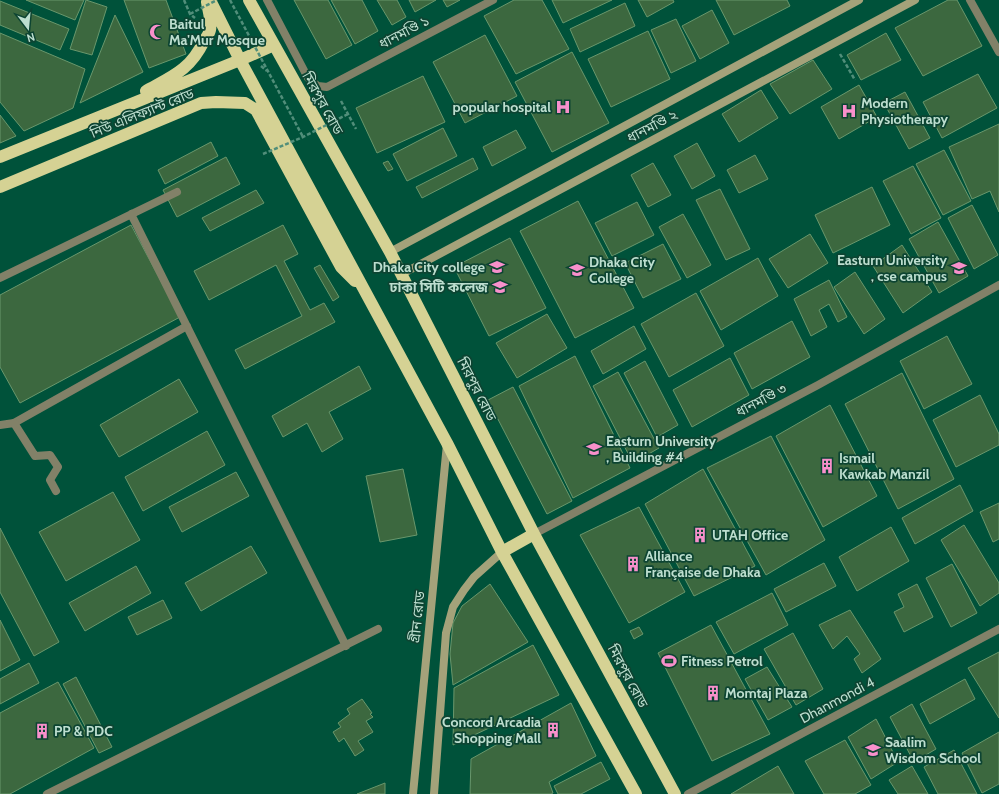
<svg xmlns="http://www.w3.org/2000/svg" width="999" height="794" font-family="Cabin,'Noto Sans Bengali',sans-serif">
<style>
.building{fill:#3c683f;stroke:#69976c}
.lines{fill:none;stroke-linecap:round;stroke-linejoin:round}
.path{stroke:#518e7a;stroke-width:2.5;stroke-dasharray:4 2;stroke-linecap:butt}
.lane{stroke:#828168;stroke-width:8}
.street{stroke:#828168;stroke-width:8}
.secondary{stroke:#a4a27a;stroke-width:8}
.highway{stroke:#d5d294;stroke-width:12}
.path-bridge{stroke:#518e7a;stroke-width:2.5;stroke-dasharray:4 2;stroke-linecap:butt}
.labels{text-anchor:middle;stroke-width:3.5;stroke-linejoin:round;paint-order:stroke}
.poi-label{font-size:14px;font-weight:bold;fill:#bddecf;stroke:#0d4432;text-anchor:start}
.street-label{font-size:14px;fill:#bddecf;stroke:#0d4432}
</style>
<rect width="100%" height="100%" fill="#00523a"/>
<path class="building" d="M26,0H84L75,20Z
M86,0L107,7L92,55L70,49Z
M124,0H166L186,54L149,68Z
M294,0H328L352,45L326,59Z
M331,0H362L378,31L355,44Z
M377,0H397L406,17L392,25Z
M409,0H436L415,12Z
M443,0H460L447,7Z
M514,0H542L569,49L516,74L484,16Z
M552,0H612L563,23Z
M638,0H673L674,2L647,17Z
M716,0H787L790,6L734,35Z
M948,0H957L982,46L923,76L895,28Z
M0,1L69,29L60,50L0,25Z
M625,3L635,26L580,52L570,29Z
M712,10L729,43L700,59L682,26Z
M115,15L143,72L80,103Z
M676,19L696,61L671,73L651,30Z
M648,31L670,79L611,107L588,59Z
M0,33L85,69L73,108L24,131L0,102Z
M886,33L901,60L861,80L847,55Z
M485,35L517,96L465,123L433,62Z
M572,52L609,123L552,152L515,82Z
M813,60L832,89L790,114L770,84Z
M978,74L997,108L942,138L923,102Z
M423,76L445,122L377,153L356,108Z
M859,85L877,117L839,139L821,107Z
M761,90L778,118L739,142L722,114Z
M905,92L930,138L909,149L884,103Z
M0,115L16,136L0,143Z
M999,124V212L990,191L972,199L949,147Z
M443,128L457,156L407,181L393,154Z
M516,130L526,148L492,166L483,147Z
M211,142L218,156L165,184L158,170Z
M697,143L715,176L692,189L674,156Z
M944,150L971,201L943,215L916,164Z
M755,155L768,179L739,193L727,170Z
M226,157L240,184L177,217L163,190Z
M473,158L478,169L422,198L416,187Z
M388,161L393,169L388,171L383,163Z
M653,163L671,195L648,207L631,175Z
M913,166L941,218L911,234L883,181Z
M872,187L890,225L833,253L815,215Z
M720,189L750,249L726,260L696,200Z
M256,190L264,203L210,231L202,218Z
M578,201L634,308L575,338L520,231Z
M637,202L654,235L612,256L595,223Z
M972,205L998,255L974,269L948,218Z
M683,214L711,265L687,278L659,227Z
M938,222L968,276L939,293L909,239Z
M131,225L180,317L20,403L0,367V295Z
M283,225L298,254L284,261L310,310L324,303L335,322L245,369L235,350L302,316L276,265L209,300L194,271Z
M810,234L828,263L788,288L769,259Z
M510,238L546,308L489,336L454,267Z
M663,244L681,279L643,298L625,263Z
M902,245L932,292L903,313L873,266Z
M758,258L778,296L721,330L700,291Z
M320,265L339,297L333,301L314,268Z
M855,272L885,319L864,334L834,287Z
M829,280L847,317L838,322L829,304L819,310L827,327L811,336L794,299Z
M696,293L724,346L669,377L641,324Z
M547,314L567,348L517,378L496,343Z
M792,321L810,357L752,389L734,353Z
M634,326L646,349L603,374L591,351Z
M947,336L972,384L924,409L900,361Z
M575,356L630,468L573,498L519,386Z
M730,358L749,395L692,427L673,390Z
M645,361L678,425L657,437L624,373Z
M359,366L371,389L329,412L343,439L322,452L307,423L283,437L272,416Z
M618,372L659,448L633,463L593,386Z
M902,373L954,479L898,509L845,404Z
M179,379L198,412L119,457L100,425Z
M513,387L572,501L547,514L488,400Z
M980,395L999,434V445L956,467L933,420Z
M830,405L877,496L823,527L776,436Z
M207,431L225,465L143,511L125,477Z
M771,436L825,540L766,575L707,468Z
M403,469L417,535L380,542L366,476Z
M703,469L755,566L694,596L645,504Z
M236,472L249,496L182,532L169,507Z
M960,485L973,511L915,544L902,518Z
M113,492L140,540L66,581L39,532Z
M999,503V539L993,542L980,512Z
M639,507L685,592L629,623L580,535Z
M964,525L999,583V593L980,606L941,540Z
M891,527L909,561L857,591L839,557Z
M0,528L59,642L34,656L0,592Z
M251,546L267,573L201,611L185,583Z
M824,563L836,586L786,612L774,589Z
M952,564L977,613L951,627L926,578Z
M136,566L151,593L85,631L69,603Z
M490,584L528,642L453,685L450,654L453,623L462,606Z
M917,584L933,617L904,632L894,612L904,607L898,594Z
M772,593L788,625L734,654L716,622Z
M163,600L172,618L137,635L128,617Z
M850,610L881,659L862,673L854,659L860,654L847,636L833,649L819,625Z
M0,620L20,660L0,671Z
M711,625L770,734L712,761L658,653Z
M639,627L643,634L634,639L630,631Z
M793,633L823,689L796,705L764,649Z
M533,645L559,695L453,745L454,688Z
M999,652V718L968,668Z
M29,663L39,683L0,704V679Z
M767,667L792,707L768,720L745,679Z
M76,677L112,747L99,753L63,684Z
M965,679L975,699L930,724L920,704Z
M58,682L94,748L10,794H0V713Z
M362,699L372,713L370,714L373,717L366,721L373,732L358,741L364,750L355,756L344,738L339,742L333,732L341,727L338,723L350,714L347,709Z
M571,703L596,756L549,782L553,793L551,794H470L471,759Z
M912,704L936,749L914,762L890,717Z
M876,719L898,762L871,779L848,737Z
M999,732V784L982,793L962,753Z
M845,740L871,785L855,794H824L805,761Z
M954,750L977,794H938L924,767Z
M601,762L610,779L581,794H558L554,786Z
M778,766L794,794H731Z
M912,766L928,794H898L889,780Z
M385,783V794H357Z"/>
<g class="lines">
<path class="path" d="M184,0L190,14L195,18
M840,54L855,80
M261,66L267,71
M341,101L356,129"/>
<path class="lane" d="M131,214L346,646
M0,278L177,192
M14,423L187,326
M47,794L378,629"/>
<path class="street" d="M267,0L308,78L318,86L327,87L493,0
M970,0L999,52
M0,425L14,423L35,456L50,455L58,467L50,480L56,491
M534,534L818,385L999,285
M688,794L999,629"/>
<path class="secondary" d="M390,252L859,0
M402,274L915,0
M413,794L447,444
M434,794L446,633L453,607L464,590L474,577L502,552"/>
<path class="highway" d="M210,0L240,60L447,443L502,552L636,794
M249,0L390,252L534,534L675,794
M146,91C173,76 190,70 204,41C206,38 209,34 210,30C212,21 208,10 207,2
M0,157L240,60L274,45
M0,187L201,103L216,102L245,103L256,110L341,267L355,281
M502,552L534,534"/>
<path class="path-bridge" d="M230,0L303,137
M190,14L217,0
M263,154L303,137L348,114"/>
</g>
<defs>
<g id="mosque-bare" transform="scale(1.2)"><path d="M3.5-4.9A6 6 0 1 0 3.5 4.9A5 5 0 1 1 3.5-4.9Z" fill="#f890cb" stroke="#0d4432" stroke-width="2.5" paint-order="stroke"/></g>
<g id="hospital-bare" transform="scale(1.2)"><path d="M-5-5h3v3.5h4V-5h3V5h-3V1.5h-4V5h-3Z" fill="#f890cb" stroke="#0d4432" stroke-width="2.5" paint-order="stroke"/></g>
<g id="university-bare" transform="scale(1.2)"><path d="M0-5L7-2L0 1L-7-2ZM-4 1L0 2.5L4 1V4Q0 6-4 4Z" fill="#f890cb" stroke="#0d4432" stroke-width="2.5" paint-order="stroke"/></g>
<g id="building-bare" transform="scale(1.2)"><path d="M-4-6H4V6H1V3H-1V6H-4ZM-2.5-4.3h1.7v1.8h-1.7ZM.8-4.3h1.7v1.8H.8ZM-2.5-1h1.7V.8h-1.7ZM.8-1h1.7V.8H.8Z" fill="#f890cb" stroke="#0d4432" stroke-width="2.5" paint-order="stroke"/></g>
<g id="stadium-bare" transform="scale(1.2)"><path d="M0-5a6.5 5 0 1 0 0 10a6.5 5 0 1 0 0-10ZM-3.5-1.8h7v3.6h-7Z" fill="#f890cb" stroke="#0d4432" stroke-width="2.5" paint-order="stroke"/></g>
<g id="school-bare" transform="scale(1.2)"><path d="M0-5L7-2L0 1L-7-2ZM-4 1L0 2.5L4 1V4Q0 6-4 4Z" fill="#f890cb" stroke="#0d4432" stroke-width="2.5" paint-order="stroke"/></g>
</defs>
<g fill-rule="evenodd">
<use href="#mosque-bare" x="157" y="32"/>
<use href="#hospital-bare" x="563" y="107"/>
<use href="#hospital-bare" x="849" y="111"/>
<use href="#university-bare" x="497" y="267"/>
<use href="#university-bare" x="959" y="268"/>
<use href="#university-bare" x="577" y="270"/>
<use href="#university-bare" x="500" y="287"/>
<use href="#university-bare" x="594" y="449"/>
<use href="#building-bare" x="827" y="466"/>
<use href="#building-bare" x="700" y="535"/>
<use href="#building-bare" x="633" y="564"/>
<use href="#stadium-bare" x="669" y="661"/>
<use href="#building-bare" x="713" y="693"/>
<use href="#building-bare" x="553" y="730"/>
<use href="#building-bare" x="42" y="731"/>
<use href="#school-bare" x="873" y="750"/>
</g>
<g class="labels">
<g class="poi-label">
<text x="169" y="29">Baitul<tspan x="169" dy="16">Ma'Mur Mosque</tspan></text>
<text x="861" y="108">Modern<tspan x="861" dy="16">Physiotherapy</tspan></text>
<text x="551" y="112" text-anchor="end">popular hospital</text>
<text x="947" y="265" text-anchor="end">Easturn University<tspan x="947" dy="16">, cse campus</tspan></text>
<text x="589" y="267">Dhaka City<tspan x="589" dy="16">College</tspan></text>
<text x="485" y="272" text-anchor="end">Dhaka City college</text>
<text x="488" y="292" text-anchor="end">ঢাকা সিটি কলেজ</text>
<text x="606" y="446">Easturn University<tspan x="606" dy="16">, Building #4</tspan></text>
<text x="839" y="463">Ismail<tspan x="839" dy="16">Kawkab Manzil</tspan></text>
<text x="712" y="540">UTAH Office</text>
<text x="645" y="561">Alliance<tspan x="645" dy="16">Française de Dhaka</tspan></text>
<text x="681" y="666">Fitness Petrol</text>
<text x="725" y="698">Momtaj Plaza</text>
<text x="541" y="727" text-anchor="end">Concord Arcadia<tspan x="541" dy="16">Shopping Mall</tspan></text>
<text x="54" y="736">PP &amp; PDC</text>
<text x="885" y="747">Saalim<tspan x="885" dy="16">Wisdom School</tspan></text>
</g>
<g class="street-label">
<text transform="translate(404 32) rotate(-28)" y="5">ধানমণ্ডি ১</text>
<text transform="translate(323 103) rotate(61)" y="5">মিরপুর রোড</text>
<text transform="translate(142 113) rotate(-22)" y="5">নিউ এলিফ্যান্ট রোড</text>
<text transform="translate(652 126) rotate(-28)" y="5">ধানমণ্ডি ২</text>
<text transform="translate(477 389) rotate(63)" y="5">মিরপুর রোড</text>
<text transform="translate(761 400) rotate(-28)" y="5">ধানমণ্ডি ৩</text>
<text transform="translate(417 617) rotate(-84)" y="5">গ্রীন রোড</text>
<text transform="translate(628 676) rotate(62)" y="5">মিরপুর রোড</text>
<text transform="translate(837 700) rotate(-28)" y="5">Dhanmondi 4</text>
</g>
</g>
<g transform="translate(28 28) rotate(164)" stroke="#0d4432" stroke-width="3" paint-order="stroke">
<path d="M0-3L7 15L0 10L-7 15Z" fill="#bddecf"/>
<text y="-6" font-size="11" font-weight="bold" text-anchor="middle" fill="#bddecf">N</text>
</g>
</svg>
